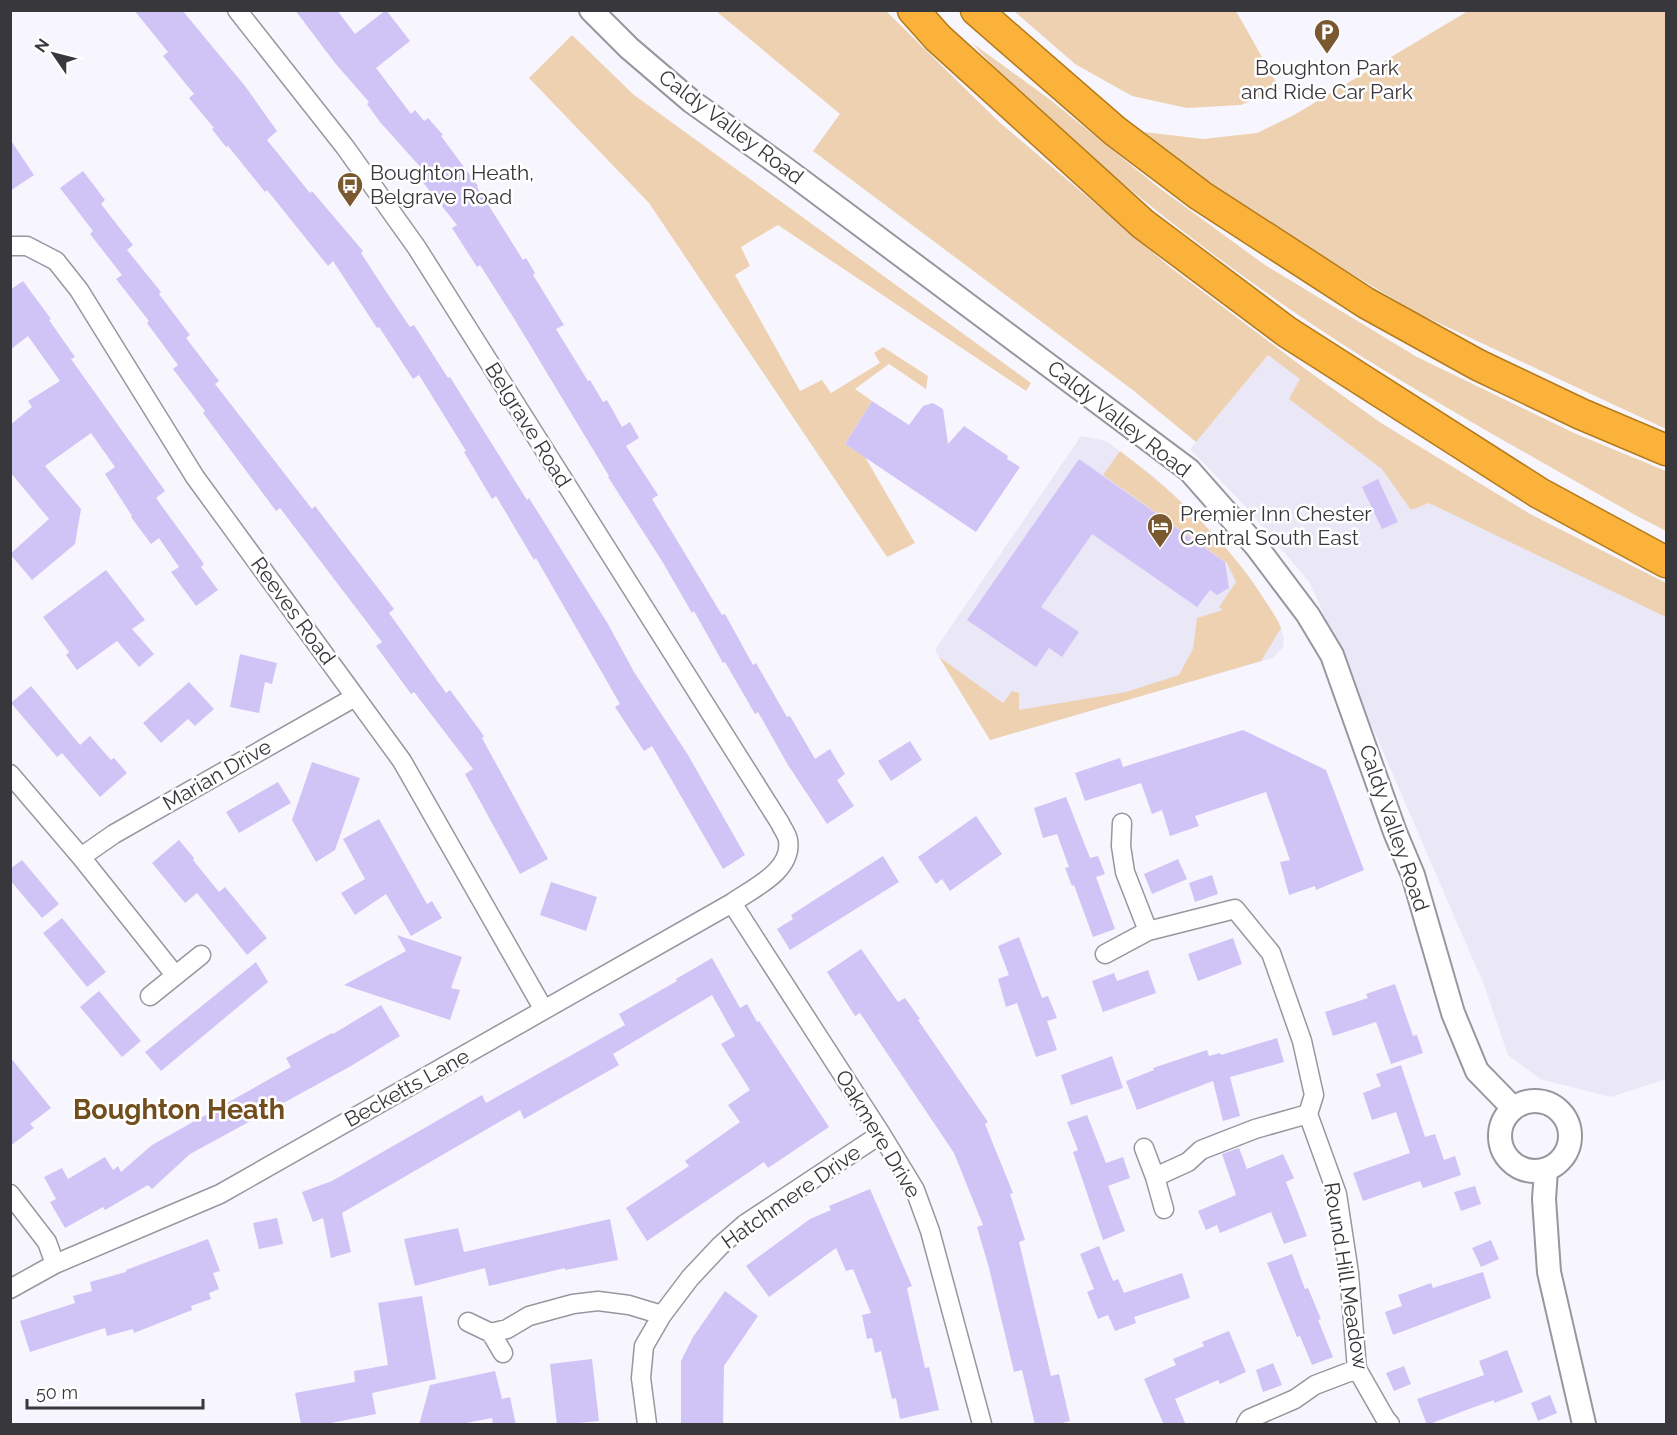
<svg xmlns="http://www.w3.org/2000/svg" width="1677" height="1435" font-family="Raleway,sans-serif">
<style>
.built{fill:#eae7f7}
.green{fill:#eed1b1}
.building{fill:#d0c4f7}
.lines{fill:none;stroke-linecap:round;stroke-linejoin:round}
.minor-casing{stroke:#98969e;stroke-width:21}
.tertiary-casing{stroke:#98969e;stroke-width:26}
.trunk-casing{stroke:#b57b1a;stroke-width:33}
.minor{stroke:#fff;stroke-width:18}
.tertiary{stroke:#fff;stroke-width:22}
.trunk{stroke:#fab23a;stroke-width:30}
.labels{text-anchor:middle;stroke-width:5;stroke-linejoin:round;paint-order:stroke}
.poi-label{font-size:21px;fill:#38373b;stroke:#fff;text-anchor:start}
.street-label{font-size:21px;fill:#38373b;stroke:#fff}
.district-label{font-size:27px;font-weight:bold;fill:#724d1e;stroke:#fff}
</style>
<rect width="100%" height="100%" fill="#f7f6fe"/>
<path class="built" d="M1268,355L1530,514L1666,583V1079L1611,1097L1540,1079L1508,1055L1484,985L1310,583L1245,506L1190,449Z
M1081,436L1106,441L1156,478L1202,522L1249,576L1279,623L1284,638L1283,647L1273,658L990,740L935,650Z"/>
<path class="green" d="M716,11H886L998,121L1170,267L1304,368L1381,423L1530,514L1666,583V617L1429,503L1411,510L1382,469L1289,399L1300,379L1268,355L1196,442L1134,391L813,151L840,114Z
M1014,11H1236L1280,89L1241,105L1187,108L1132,96L1075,64Z
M1468,11H1666V429L1417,313L1317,253L1196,176L1144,132L1203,139L1257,133L1294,115Z
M572,35L634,95L1031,383L1026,391L778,225L741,247L750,266L735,275L800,391L822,380L831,393L880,363L874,353L883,347L928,376L926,389L889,364L855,389L872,401L845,444L865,457L915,543L887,557L649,203L529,78Z
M972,43L1048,98L1158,187L1265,265L1417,357L1574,433L1666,471V531L1635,515C1544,463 1453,413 1364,358C1283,307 1206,251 1132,191C1075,145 1021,97 972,43Z
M1120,451C1174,492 1225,539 1262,596C1268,606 1277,617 1281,628L1261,661L990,740L939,657L1003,703L1012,691L1019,693V710L1126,692L1179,675L1193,649L1197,618L1223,610L1219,607L1236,582L1227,563L1103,475Z"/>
<path class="building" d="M134,10H182L245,86L277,131L267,140L310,193L312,191L363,251L361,253L387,293L410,327L414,325L448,378L450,377L527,500L529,498L608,624L634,672L688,755L745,855L723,869L652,746L644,751L615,707L620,704L536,558L534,560L496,496L492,499L464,452L466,451L419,375L413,379L379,327L377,328L333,261L328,266L267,190L265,192L228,146L226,147L212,129L214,128L189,98L194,94L163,56L168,52Z
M295,10H337L355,34L386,10L410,41L376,68L411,114L415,110L424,121L428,118L443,135L441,136L478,186L477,187L523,260L526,258L535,273L533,275L564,325L556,329L588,381L590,380L603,402L607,400L622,427L630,422L639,438L626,446L658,495L652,499L722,615L725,614L753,665L756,663L787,717L790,716L815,759L830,749L845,774L837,780L854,806L827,824L788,765L758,712L755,714L725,662L723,663L694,611L692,613L662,561L608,477L609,476L515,320L480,265L477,267L452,228L457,225L417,175L423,170L380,122L367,104L369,102L335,63Z
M10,139L34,175L10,191Z
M83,171L105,200L101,204L133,245L127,250L161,292L159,294L190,335L186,338L219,381L215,384L312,509L315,506L394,609L389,613L446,693L450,690L484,736L482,738L548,859L520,874L465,774L473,769L414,692L411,694L376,646L382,642L280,508L276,511L203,413L205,411L173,369L178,365L147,323L149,321L116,279L122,275L90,234L93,231L60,188Z
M23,281L51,319L49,320L75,357L71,359L165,491L156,498L204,564L201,567L218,590L196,606L171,572L179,567L159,538L151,544L131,517L132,516L105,474L115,467L91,433L45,466L81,509L75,544L32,580L10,554L49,519L10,472V425L32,407L28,401L60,381L28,336L10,350V290Z
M872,401L909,425L923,406L933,403L943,409L948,444L964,426L1008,456L1007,459L1020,467L976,532L845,444Z
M1079,459L1225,562L1229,588L1217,595L1210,590L1197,607L1092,534L1041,607L1079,632L1062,657L1049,648L1036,667L967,620Z
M1378,479L1398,522L1382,529L1362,487Z
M106,570L145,620L132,629L154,654L139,667L117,641L77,670L66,655L69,652L43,617Z
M240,654L277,663L272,684L265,682L259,713L230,707Z
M189,682L214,709L195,726L188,719L161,743L143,723Z
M31,686L80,745L90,736L111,760L114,758L127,773L100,797L62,753L57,757L11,703Z
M1243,730L1326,770L1364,870L1316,890L1315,886L1289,895L1280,862L1290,860L1266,792L1195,816L1199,826L1170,836L1162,810L1152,814L1141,783L1085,801L1075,773L1120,758L1123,767Z
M910,741L922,760L891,781L878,761Z
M312,762L360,778L335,850L316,862L292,820Z
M278,782L291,803L239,833L226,812Z
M1066,797L1090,858L1098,856L1105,874L1096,877L1115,929L1093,937L1074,885L1072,886L1065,868L1069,867L1057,834L1043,838L1034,808Z
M976,816L1002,854L950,891L942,879L936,884L918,857Z
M379,819L427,904L432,901L442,918L411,936L386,894L355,915L341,893L365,879L343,839Z
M179,840L194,858L193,860L219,892L225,887L267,938L247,955L197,893L185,903L152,863Z
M883,856L899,882L790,950L777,929L793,919L791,915Z
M1178,859L1187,879L1152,894L1144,874Z
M22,860L59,904L42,918L10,880V869Z
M1212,875L1218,894L1195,902L1189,883Z
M551,882L597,897L586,931L540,915Z
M62,918L106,972L87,987L43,933Z
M397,935L462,957L451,988L460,990L450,1020L344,985L406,951Z
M1019,937L1042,998L1048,996L1057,1018L1047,1021L1057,1050L1036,1057L1017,1003L1006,1007L998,979L1009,975L998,946Z
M1233,938L1242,964L1198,981L1188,954Z
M861,949L898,1002L905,998L920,1019L918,1020L988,1122L985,1124L1013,1193L1010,1194L1025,1240L1019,1242L1051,1376L1059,1374L1070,1421L1054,1425H1035L1022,1370L1014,1372L989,1268L977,1227L983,1225L954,1153L860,1013L855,1016L827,972Z
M712,958L740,1008L747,1004L757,1022L759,1021L829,1127L768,1168L764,1162L647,1241L626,1208L689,1166L685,1161L740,1122L728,1105L750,1090L721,1044L735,1036L712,995L613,1054L619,1065L524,1119L520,1110L342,1213L351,1252L331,1258L323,1218L313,1222L302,1192L332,1181L482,1095L486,1103L625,1025L619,1014L677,981L676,979Z
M256,962L268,982L161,1071L145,1052Z
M1148,970L1156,993L1103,1012L1092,981L1114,973L1117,981Z
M1395,984L1413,1036L1417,1035L1423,1053L1391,1064L1376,1022L1333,1036L1325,1012L1368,998L1366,994Z
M99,991L141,1041L122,1057L80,1007Z
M381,1005L400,1036L351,1066L190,1154L152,1189L148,1185L105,1210L103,1207L65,1228L50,1202L56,1199L44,1177L62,1168L68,1179L105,1157L113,1170L118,1166L121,1172L152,1145L291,1067L286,1058L332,1033L333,1034Z
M1277,1038L1284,1062L1230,1077L1240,1116L1223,1121L1213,1081L1137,1110L1126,1081L1154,1070L1153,1068L1207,1050L1209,1056L1220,1053L1221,1055Z
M1112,1056L1123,1088L1071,1105L1061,1075Z
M10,1057L51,1108L30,1124L34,1128L10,1146Z
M1401,1065L1425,1137L1435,1134L1444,1160L1455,1156L1461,1175L1423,1188L1420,1181L1363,1201L1353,1173L1410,1153L1396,1112L1372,1120L1363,1093L1381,1086L1376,1074Z
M1087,1115L1106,1163L1123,1157L1130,1178L1108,1186L1125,1231L1103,1240L1073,1152L1078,1150L1067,1122Z
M1239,1148L1247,1169L1283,1154L1294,1178L1286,1182L1307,1236L1284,1244L1271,1212L1220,1233L1217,1225L1206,1230L1198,1211L1236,1195L1222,1154Z
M1475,1186L1481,1204L1461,1211L1454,1192Z
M870,1189L912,1286L907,1288L925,1368L929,1367L939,1410L900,1419L896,1398L892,1399L881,1351L875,1353L872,1338L867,1339L862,1315L871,1313L853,1269L846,1271L836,1248L769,1297L746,1266L810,1219L831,1210L829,1206Z
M277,1218L283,1244L259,1249L253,1223Z
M610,1219L618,1260L565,1270V1268L489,1286L485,1268L415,1286L404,1239L458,1228L464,1252Z
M208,1239L220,1271L213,1273L219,1289L209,1293L211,1299L191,1306L192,1310L134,1333L133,1329L107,1336L105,1328L30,1352L20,1321L75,1303L73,1296L92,1291L90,1282L126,1272V1270Z
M1491,1240L1499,1259L1481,1267L1472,1248Z
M1099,1246L1113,1281L1118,1279L1124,1293L1182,1273L1190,1298L1134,1317L1136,1323L1115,1331L1108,1315L1098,1319L1087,1292L1094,1289L1080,1254Z
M1292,1254L1305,1289L1308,1288L1321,1319L1318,1320L1333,1357L1312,1365L1300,1336L1297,1337L1267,1263Z
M1483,1272L1491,1298L1393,1335L1385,1312L1402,1306L1398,1295L1431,1283L1433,1288Z
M725,1291L758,1316L724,1366L723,1425H681V1361L693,1337Z
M422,1296L436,1379L372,1393L376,1414L331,1423V1425H301L295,1393L355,1382L354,1371L388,1365L378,1303Z
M1229,1331L1246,1372L1220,1384L1218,1380L1175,1399L1186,1425H1164L1144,1379L1176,1365L1173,1359L1204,1346L1202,1342Z
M1507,1350L1523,1392L1494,1403V1400L1469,1409L1427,1425L1417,1399L1484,1375L1479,1361Z
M592,1359L599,1421L557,1425L550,1364Z
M1273,1363L1282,1385L1263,1392L1256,1370Z
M1404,1366L1411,1384L1394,1391L1386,1373Z
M495,1371L502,1399L510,1397L516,1425H493L492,1418L456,1425H419L430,1385Z
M1550,1395L1557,1413L1538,1421L1531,1403Z"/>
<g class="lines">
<g class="minor-casing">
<path id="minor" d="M10,246H27L56,261L79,290L195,477L402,761L544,1010
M10,774L81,857L114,834L355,697
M1122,823L1121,846L1125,872L1148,931L1235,909L1271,953L1302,1041L1314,1095L1308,1114L1337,1194L1349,1273L1357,1369L1385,1418L1390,1424
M81,857L175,975
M732,903L881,1134L915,1190L930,1231L982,1424
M1105,954L1148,931
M150,996L201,955
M1144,1148L1155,1177
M10,1194L47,1242L55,1264
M1164,1209L1155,1177L1188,1162L1201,1150L1255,1129L1308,1114
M10,1289L55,1264L220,1194L732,903C753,888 793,871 788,840C787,834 782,828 780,823L417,248L345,147L237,10
M468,1322L491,1333L507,1329L529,1316L573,1304L598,1301L629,1305L662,1315
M491,1333L503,1353
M647,1424L641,1378L644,1346L662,1315L690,1278L720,1246L745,1224L881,1134
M1246,1424L1249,1419L1295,1399L1315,1385L1357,1369"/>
</g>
<g class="tertiary-casing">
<path id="tertiary" d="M591,10L629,48L691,101L783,167L1189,470L1256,546L1308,615L1332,655L1395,832L1413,875L1453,1013L1477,1071L1513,1108
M1500 1136a35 35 0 1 1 70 0a35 35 0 1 1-70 0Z
M1546,1170L1544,1199L1549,1272L1584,1424"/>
</g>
<g class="trunk-casing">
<path id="trunk" d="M913,10L938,38L1143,224L1287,332L1539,493L1666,562
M976,10L1115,131L1201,196L1366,303L1478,365L1581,414L1666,450"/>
</g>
<use href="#minor" class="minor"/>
<use href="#tertiary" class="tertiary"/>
<use href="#trunk" class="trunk"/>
</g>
<defs>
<g id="parking-pin" transform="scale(1.35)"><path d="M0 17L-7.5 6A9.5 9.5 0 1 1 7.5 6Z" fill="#7a5830" stroke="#fff"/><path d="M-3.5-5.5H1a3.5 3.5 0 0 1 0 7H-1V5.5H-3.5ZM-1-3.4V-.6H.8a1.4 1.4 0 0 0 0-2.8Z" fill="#fff"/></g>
<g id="bus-pin" transform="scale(1.35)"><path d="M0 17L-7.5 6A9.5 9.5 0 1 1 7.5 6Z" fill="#7a5830" stroke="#fff"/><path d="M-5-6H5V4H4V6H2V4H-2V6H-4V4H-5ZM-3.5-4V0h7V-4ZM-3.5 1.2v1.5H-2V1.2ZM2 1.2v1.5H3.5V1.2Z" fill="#fff"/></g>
<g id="hotel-pin" transform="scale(1.35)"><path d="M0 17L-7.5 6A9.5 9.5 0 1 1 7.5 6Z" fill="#7a5830" stroke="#fff"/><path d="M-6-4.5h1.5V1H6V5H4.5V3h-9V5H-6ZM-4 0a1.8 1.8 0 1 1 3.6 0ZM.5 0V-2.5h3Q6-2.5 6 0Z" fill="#fff"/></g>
</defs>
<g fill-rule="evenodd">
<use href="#parking-pin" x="1327" y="32"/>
<use href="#bus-pin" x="350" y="185"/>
<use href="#hotel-pin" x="1160" y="526"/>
</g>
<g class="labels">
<g class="poi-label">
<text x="1327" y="75" text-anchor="middle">Boughton Park<tspan x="1327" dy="24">and Ride Car Park</tspan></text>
<text x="370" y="180">Boughton Heath,<tspan x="370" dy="24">Belgrave Road</tspan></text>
<text x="1180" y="521">Premier Inn Chester<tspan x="1180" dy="24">Central South East</tspan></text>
</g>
<g class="street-label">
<text transform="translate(731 127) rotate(37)" y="7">Caldy Valley Road</text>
<text transform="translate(1119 419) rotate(38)" y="7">Caldy Valley Road</text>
<text transform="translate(528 425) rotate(58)" y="7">Belgrave Road</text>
<text transform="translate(293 611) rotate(54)" y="7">Reeves Road</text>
<text transform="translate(217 775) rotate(-30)" y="7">Marian Drive</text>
<text transform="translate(1394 828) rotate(71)" y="7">Caldy Valley Road</text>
<text transform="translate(407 1088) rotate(-29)" y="7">Becketts Lane</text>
<text transform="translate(878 1134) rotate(59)" y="7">Oakmere Drive</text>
<text transform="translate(791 1197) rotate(-35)" y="7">Hatchmere Drive</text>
<text transform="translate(1346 1276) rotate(81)" y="7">Round Hill Meadow</text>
</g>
<g class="district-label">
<text x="179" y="1119">Boughton Heath</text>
</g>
</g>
<rect width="1677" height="1435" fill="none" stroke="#38373b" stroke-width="24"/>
<g transform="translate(54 54) rotate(305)" stroke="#ffffff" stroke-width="4.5" paint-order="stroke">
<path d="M0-4.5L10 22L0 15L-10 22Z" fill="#38373b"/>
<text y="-9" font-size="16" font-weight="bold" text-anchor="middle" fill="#38373b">N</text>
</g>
<path d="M27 1399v9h176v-9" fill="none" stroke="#38373b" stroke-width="3"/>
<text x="36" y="1399" font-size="18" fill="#38373b" stroke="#ffffff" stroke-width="4.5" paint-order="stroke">50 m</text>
</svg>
